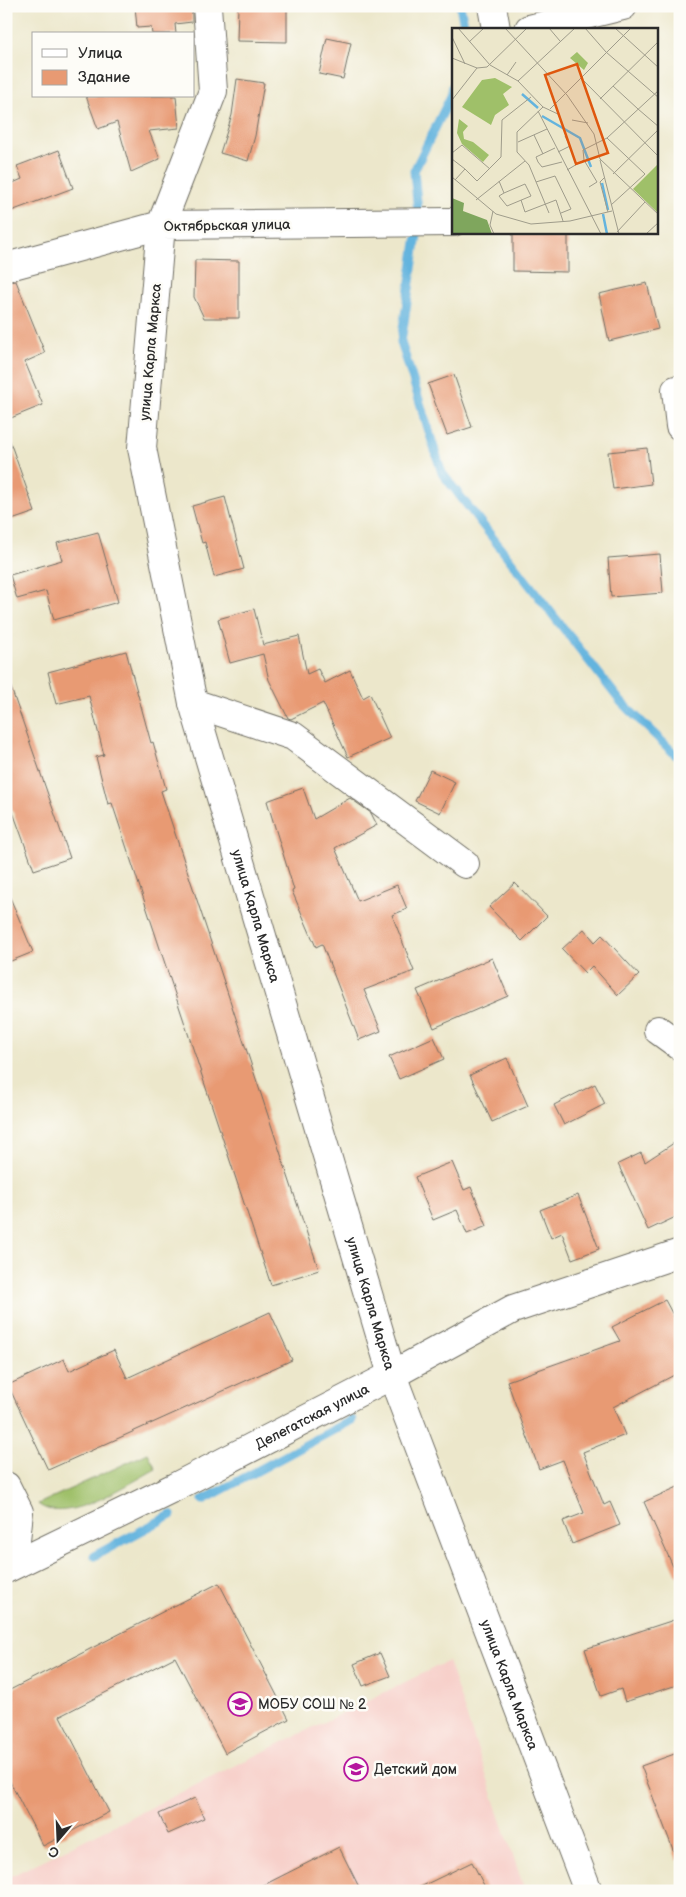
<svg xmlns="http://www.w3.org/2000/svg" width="686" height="1897" font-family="'Balsamiq Sans',sans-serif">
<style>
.built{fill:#f7d0ca}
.green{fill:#9fc069;stroke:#65764a}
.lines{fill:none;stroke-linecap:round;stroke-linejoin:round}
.stream{stroke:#64b4de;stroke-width:9}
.building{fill:#e89a73}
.street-casing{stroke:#6f6d63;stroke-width:30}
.secondary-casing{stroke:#6f6d63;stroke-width:30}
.street{stroke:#fff;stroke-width:28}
.secondary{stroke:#fff;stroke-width:28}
.labels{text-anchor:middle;stroke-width:5;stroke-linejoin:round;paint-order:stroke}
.street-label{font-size:14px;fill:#2b2b2b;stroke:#fdfcf7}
.poi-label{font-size:14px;fill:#2b2b2b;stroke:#fdfcf7;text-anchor:start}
.inset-river{fill:none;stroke:#64b4de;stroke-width:2.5}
.inset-road{fill:none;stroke:#9f9c8b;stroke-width:1}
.view{fill:#df570e;fill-opacity:0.15;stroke:#df570e;stroke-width:2.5}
.inset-edge{fill:none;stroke:#2b2b2b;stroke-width:2.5}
</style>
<rect width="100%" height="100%" fill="#fdfcf7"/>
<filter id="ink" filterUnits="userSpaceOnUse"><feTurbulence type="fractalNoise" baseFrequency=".02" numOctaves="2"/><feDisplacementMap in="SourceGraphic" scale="10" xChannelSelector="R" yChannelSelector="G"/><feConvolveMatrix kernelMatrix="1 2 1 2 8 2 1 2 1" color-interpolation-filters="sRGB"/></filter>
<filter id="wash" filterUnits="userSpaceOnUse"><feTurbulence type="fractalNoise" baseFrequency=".0096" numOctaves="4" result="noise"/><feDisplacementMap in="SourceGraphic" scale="20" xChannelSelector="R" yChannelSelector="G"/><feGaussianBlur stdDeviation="1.12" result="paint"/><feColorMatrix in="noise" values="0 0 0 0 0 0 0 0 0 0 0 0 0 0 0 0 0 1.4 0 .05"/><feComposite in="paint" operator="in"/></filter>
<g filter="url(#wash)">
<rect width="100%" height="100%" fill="#ece7cb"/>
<path class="built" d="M448,1661L525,1891H13L7,1878Z"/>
<path class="green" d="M148,1453L156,1469C129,1483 66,1527 38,1504Z"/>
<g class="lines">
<path class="stream" d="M460,6L465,29
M453,86L451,96L414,171L419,222L401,342L442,473L621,702L680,759
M203,1500L352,1420
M94,1556L171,1515"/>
</g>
<g id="blocks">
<path class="building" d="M135,6H192V22L175,24L176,34H152L151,27L137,28Z
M238,6H287V42L237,41Z
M327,38L351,43L343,79L319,74Z
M237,79L264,83L255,136L248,161L220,153L232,115Z
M86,96H176L179,128L149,131L160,159L131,172L117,122L98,129Z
M59,150L73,188L6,213V186L22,179L17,166Z
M513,233L568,234V272L513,271Z
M195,260L239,261V318H204L194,297Z
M16,281L45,353L25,362L43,405L6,420V282Z
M647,283L658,329L609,341L599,294Z
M454,375L472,427L447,435L428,384Z
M9,439L35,512L6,522V440Z
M647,448L651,484L613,489L608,452Z
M225,497L244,569L214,577L205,542L202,543L192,506Z
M98,532L118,602L54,620L46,591L17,599L10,575L62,560L57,543Z
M660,554L663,593L611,597L608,558Z
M254,609L263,645L299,636L307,674L318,669L325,683L350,670L363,698L370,694L390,738L348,757L323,703L291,719L288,718L269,680L263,654L230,663L218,619Z
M126,651L151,743L153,742L166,789L161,791L319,1270L271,1285L112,803L108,804L96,757L104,755L89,696L56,704L48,672Z
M6,685H10L70,858L34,870L6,793Z
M430,770L455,782L440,813L415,801Z
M303,788L314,819L350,798L371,813L377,825L335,848L358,901L397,885L407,909L392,915L414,971L364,990L381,1031L359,1040L322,944L316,947L292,891L294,890L267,801Z
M515,883L547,916L522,941L489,907Z
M6,888L33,952L6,963Z
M584,929L595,942L602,935L639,975L618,995L592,966L585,973L562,949Z
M492,958L508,996L434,1028L417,990Z
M434,1037L444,1059L399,1079L389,1057Z
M507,1058L528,1106L492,1122L470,1075Z
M595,1084L605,1104L564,1125L554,1105Z
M680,1139V1215L648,1230L618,1164L641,1153L645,1162Z
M452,1162L464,1190L471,1187L487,1226L467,1234L457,1210L433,1220L415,1177Z
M578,1195L599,1249L572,1259L562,1233L551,1238L540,1210Z
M665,1300L680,1328V1372L613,1407L625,1435L583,1452L604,1505L610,1502L620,1525L572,1544L563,1521L584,1513L563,1460L539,1469L507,1381L620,1341L612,1327Z
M270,1312L292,1360L48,1470L8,1385L64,1359L69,1371L114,1350L127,1378Z
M680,1486V1582L644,1502Z
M219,1583L289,1719L225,1753L175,1657L60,1716L109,1812L43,1846L6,1774V1692Z
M680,1618V1684L625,1702L621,1689L601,1696L585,1649Z
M380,1653L390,1676L363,1686L354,1664Z
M680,1752V1859L677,1860L641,1766Z
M195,1798L204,1818L168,1834L159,1814Z
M339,1847L361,1891H252Z
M472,1862L487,1891H412Z"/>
</g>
</g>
<g filter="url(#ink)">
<use href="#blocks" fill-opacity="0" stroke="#6f6d63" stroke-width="1"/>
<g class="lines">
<g class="street-casing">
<g id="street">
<path d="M492,6L496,29"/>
<path d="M529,29L623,6"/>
<path id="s1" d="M453,222L161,225L142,448L193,703L392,1375L588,1891"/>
<path d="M680,390H676L680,426"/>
<path d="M193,703L293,736L465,864"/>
<path d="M658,1030L680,1046"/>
<path id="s2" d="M6,1569L175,1487L392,1375L513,1309L680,1253"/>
</g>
</g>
<g class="secondary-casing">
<path id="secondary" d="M6,267L161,225L213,91L207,6
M6,1486L19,1512L16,1540L6,1560"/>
</g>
<use href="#street" class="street"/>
<use href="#secondary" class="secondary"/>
</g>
</g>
<defs>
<g id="school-ring" transform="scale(1.25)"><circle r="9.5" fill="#fdfcf7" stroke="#b5179e" stroke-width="1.5"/><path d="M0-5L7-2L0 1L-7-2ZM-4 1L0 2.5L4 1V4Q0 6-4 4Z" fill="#b5179e"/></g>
</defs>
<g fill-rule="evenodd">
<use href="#school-ring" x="240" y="1704"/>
<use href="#school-ring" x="356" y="1769"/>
</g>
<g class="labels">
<g class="street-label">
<text transform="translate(227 225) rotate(-1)" y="5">Октябрьская улица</text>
<text transform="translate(150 352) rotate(-85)" y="5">улица Карла Маркса</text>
<text dy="5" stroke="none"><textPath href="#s1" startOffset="998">улица Карла Маркса</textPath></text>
<text dy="5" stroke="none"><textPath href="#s1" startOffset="1402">улица Карла Маркса</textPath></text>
<text dy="5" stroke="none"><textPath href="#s2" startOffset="342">Делегатская улица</textPath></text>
<text dy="5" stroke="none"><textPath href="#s1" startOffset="1808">улица Карла Маркса</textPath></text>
</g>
<g class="poi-label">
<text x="258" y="1709">МОБУ СОШ № 2</text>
<text x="374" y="1774">Детский дом</text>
</g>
</g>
<g transform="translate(452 28)">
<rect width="206" height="206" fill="#ece7cb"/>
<path d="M125,24L136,35L132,42L118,30ZM43,50L60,59L51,66L57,77L43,87L39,97L10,79L30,52ZM7,91L16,98L11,104L12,111L21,114L37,127L31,134L10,116L5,105ZM206,136V185L181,161Z" fill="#9fc069"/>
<path d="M0,170L12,175L11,183L35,192L40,206H0Z" fill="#7fa65d"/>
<path class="inset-river" d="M70,66L86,80M90,88L128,110L139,139M150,155L156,182M151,186L155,206"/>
<path class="inset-road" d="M6,0L38,37L66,53L91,79L108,87M53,0L115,67L142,106L148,131L207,187M97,0L108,13M133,0L154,24L207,70M163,0L207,40M0,9L13,36M17,14L32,0M0,30L25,40M55,47L64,34M131,52L207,129M66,53L123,0M161,58L186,81M148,71L207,13M0,72L25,40L35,39L75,0M91,79L65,104V124L77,137L97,185M98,81L179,0M186,81L207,99M86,83L149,206M120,92L136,95M82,107L91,126M155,110L193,146L159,177M66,114L95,101M106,124L118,118L113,108M0,125L10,117L38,141M0,131L13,141M148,132L167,206M86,134L90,139L110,134M86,134L84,129L103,120M115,142L132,132M161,146L207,101M0,149L44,186L79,196L118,193L160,183M152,150L148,154L156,184M3,152L13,141L25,153L49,129L50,92L79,69M47,153L52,165L73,156L79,168L55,178L47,168L52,165M84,154L103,148L119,181L109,185M137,159L145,154L132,132L131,122L155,110L207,62M24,172L73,133M69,172L73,184L104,172L111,193M41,183L38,197L42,206M165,204L193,174M194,206L207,194"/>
<path class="view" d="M125,36L156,125L124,136L93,47Z"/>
<rect width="206" height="206" class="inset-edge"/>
</g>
<rect width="686" height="1897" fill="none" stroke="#fdfcf7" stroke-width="25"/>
<rect x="32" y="32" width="162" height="65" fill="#fdfcf7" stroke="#a9a8a5"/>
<rect x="42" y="49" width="25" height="8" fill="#ffffff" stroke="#a9a8a5"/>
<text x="78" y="58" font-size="15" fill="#2b2b2b">Улица</text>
<rect x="42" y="70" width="25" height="15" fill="#e89a73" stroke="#a9a8a5"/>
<text x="78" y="82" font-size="15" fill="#2b2b2b">Здание</text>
<g transform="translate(58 1840) rotate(199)" stroke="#fdfcf7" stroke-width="4" paint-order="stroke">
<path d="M0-4L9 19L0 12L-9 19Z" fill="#2b2b2b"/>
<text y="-8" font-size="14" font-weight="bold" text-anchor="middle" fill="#2b2b2b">С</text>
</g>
</svg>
